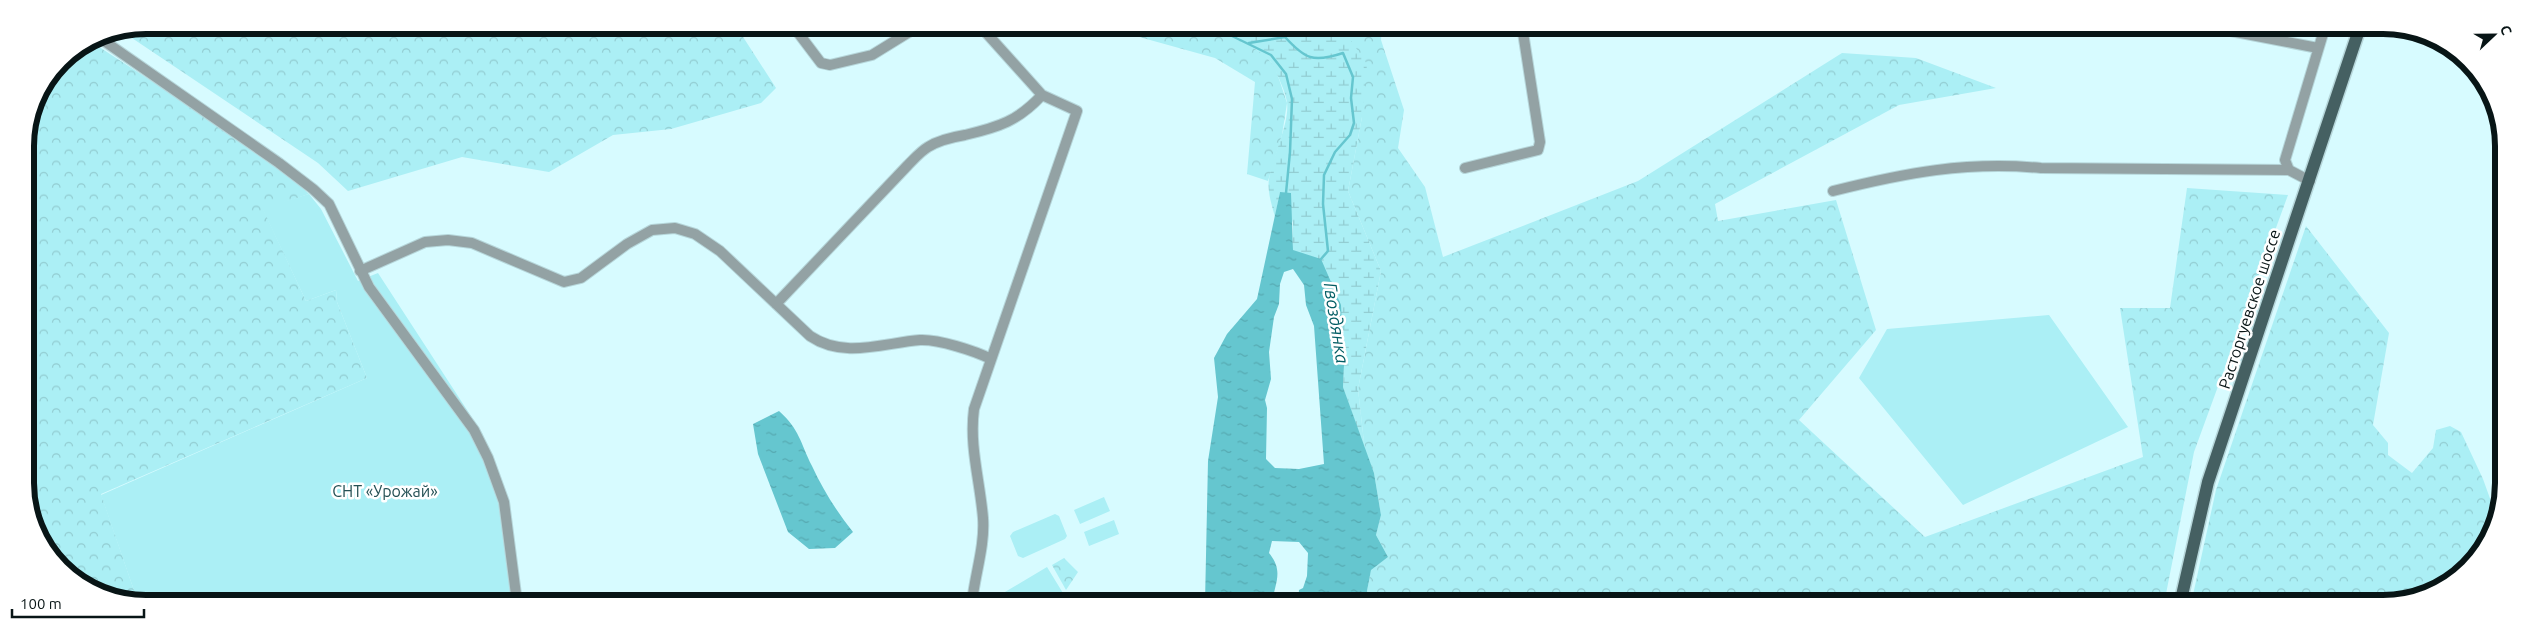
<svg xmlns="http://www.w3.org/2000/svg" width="2529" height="629" font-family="Ubuntu,sans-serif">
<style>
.green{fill:#abeff5}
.forest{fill:url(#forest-crowns)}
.wetland{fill:url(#wetland-marsh)}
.water{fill:url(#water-ripples);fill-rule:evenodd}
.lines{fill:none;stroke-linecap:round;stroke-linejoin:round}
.stream{stroke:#65c6cf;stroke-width:2.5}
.minor-casing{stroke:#b6d6da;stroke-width:12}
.major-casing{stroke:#b6d6da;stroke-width:15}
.minor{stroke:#93a2a4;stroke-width:10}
.major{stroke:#456062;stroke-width:12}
.labels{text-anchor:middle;stroke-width:5;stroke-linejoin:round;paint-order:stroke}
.street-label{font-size:16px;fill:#081516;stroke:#fff}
.park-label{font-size:16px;fill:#255155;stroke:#fff}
.water-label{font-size:18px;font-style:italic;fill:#035d64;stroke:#fff}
.rim{fill:none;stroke:#081516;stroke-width:6}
</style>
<defs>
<pattern id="forest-crowns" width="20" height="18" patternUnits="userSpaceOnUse" patternTransform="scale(1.25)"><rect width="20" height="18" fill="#abeff5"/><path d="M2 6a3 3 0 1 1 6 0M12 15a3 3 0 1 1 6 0" fill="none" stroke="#92ccd1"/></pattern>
<pattern id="wetland-marsh" width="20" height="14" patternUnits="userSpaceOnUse" patternTransform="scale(1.25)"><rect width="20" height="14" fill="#abeff5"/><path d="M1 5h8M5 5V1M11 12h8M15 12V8" fill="none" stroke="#92ccd1"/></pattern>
<pattern id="water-ripples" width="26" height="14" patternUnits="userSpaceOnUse" patternTransform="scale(1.25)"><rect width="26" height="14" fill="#65c6cf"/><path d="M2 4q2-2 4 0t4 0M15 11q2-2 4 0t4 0" fill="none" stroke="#56a9b1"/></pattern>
</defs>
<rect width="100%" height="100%" fill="#d7fbff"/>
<path class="green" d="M309,194L321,209L358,281L378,273L482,433L509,502L518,580L523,602H138L101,495L367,378L337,302L336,290L306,301L262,208Z
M2049,315L2128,427L1963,505L1859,378L1887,329Z
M1104,497L1110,511L1080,524L1074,510Z
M1055,514L1059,516L1067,536L1065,539L1023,558L1018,556L1010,536L1013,532Z
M1114,520L1119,534L1089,546L1084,532Z
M1047,567L1066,598L1059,602H988Z"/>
<path class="forest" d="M146,25L736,26L776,88L761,103L671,129L613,135L549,172L462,157L348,191L318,163L120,30Z
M1106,26H1229L1233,35L1265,55L1275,67L1287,103L1282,135L1268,181L1247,174L1255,82L1215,58L1114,30Z
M1288,26H1382L1381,40L1404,110L1398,148L1425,187L1443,257L1638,181L1842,53L1916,58L1996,88L1899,105L1715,204L1718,221L1836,200L1876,330L1799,420L1925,537L2143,457L2120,308H2170L2187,188L2288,195L2194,452L2164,604L1371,603L1367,591L1371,569L1388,557L1376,535L1381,515L1374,473L1365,451L1358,389L1381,271L1348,191L1362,117L1343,29L1312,31Z
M90,41L270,158L309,194L263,209L306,301L336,290L337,302L367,378L101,494L138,602H122L61,569L27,507L25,138L34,99L61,60Z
M2306,226L2389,333L2373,425L2388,443V455L2412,473L2433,448L2436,430L2450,426L2461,432L2483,479L2497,518L2488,544L2463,574L2429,595L2391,604H2191L2216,490Z
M1064,558L1078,572L1066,590L1052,565Z"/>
<path class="wetland" d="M1229,26H1288L1312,31L1343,29L1367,64L1362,117L1348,191L1381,271L1358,389L1365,451L1343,387L1344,365L1342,339L1293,251V223L1280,192L1275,217C1272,206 1267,191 1269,179C1272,158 1290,123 1287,102C1285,91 1279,79 1275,69C1266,48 1239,46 1229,26Z"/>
<path class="water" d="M1280,192L1291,193L1293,250L1321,259L1341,305L1344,365L1343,387L1374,473L1381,515L1376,535L1388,557L1371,570L1367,591L1371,603L1298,602L1299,590L1303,588L1307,576L1308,553L1299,542L1272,541L1269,553C1284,571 1275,583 1272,603H1205L1208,461L1218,397L1214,358L1227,334L1257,299ZM1293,269L1304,285L1306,305L1314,326L1324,464L1299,469L1275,468L1266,459L1267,408L1265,400L1271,379L1269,352L1274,317L1279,304L1280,284L1284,272Z
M779,411C800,430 800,442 812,466C823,490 837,512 853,532L835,548L809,549L788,532L758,454L753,424Z"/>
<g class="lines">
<path class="stream" d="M1228,26L1232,36L1271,55L1286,74L1292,99L1290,152L1286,193
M1249,43L1285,37C1305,59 1313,63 1343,53L1353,77L1351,98L1354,123L1350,135L1335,152L1324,175L1323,204L1328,251L1321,259"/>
<g class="minor-casing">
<path id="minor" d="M793,26L821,63L830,65L872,55L919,26
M2210,27L2318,48
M97,36L279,163L313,189L329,204L369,287L474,430L488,458L504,502L517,602
M1465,168L1538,150L1540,142L1522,26
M2289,170L2285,160L2325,27
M1833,191C1905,173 1966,161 2041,168L2289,170L2310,181
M360,271L425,242L448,240L472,243L564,282L581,278L627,244L652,230L675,228L695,234L720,251L810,336C844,359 883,343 920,340C938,339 975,351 991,359
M776,304L908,165C914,159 921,151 928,147C939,140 953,137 965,135C999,127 1018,121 1042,95
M972,602C975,574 985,546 983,518C980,481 969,446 974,409L1077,111L1042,95L980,26"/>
</g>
<g class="major-casing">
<path id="major" d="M2180,604L2208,482L2360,27"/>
</g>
<use href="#minor" class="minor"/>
<use href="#major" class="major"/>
</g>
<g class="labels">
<g class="street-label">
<text transform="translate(2249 309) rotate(-72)" y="6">Расторгуевское шоссе</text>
</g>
<g class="park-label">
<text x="385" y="497">СНТ «Урожай»</text>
</g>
<g class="water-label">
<text transform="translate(1336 323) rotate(81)" y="6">Гвоздянка</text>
</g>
</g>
<path d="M0 0H2529V629H0ZM146 34H2383A112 112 0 0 1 2495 146V483A112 112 0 0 1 2383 595H146A112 112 0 0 1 34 483V146A112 112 0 0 1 146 34Z" fill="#fff" fill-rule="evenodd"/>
<path class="rim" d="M146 34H2383A112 112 0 0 1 2495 146V483A112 112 0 0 1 2383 595H146A112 112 0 0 1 34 483V146A112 112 0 0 1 146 34Z"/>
<g transform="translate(2494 35) rotate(68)" stroke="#ffffff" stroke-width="4" paint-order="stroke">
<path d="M0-4L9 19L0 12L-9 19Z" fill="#081516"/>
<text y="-8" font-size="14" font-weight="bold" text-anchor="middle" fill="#081516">С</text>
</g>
<path d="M12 609v8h132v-8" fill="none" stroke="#081516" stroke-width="2.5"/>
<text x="20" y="609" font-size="15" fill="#081516" stroke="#ffffff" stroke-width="4" paint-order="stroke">100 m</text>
</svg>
